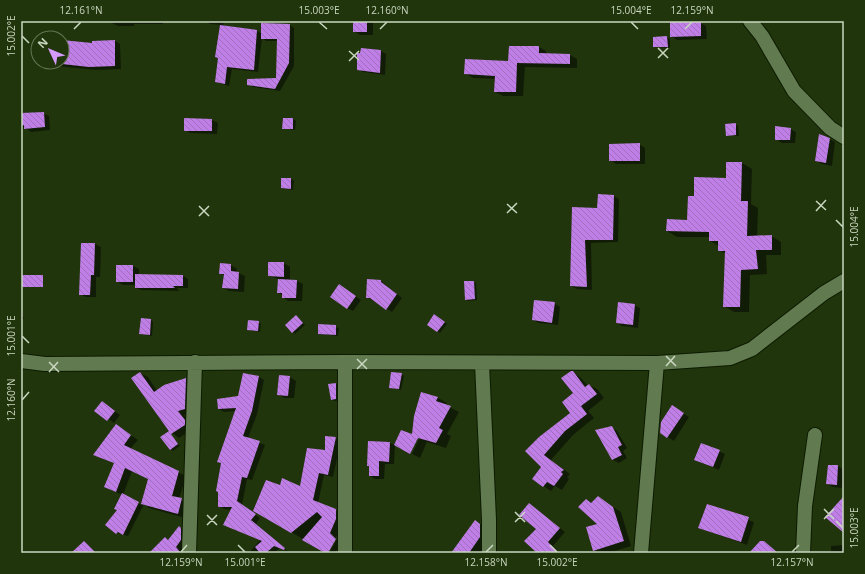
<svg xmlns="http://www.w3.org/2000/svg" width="865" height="574" font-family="'Open Sans',sans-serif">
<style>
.shadow{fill:#0007;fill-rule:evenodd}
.building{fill:url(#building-back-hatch)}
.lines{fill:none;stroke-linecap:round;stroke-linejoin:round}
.minor-casing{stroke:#0c1b00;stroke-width:16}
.minor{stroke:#627a4f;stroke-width:14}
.ticks{fill:none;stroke:#c9d7c0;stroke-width:1.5}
.neatline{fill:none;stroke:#c9d7c0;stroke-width:1.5}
.ticks-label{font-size:10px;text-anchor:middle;fill:#c9d7c0}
</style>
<defs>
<pattern id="building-back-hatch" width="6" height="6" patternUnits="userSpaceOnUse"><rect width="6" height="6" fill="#c07ee7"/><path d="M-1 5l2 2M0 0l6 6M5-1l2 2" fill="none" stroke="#9f6ebc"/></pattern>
</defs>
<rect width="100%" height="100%" fill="#21350c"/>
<path class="shadow" d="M112,21H163V24H134V26H118L112,23Z
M205,21H224L223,26L257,31L262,34L290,25L294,28V66L280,91L253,87L248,84L277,79L278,41H266L262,38L258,72L232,69L229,86L216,82L219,59L216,57L221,25L210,24Z
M354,21L373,22V35H360L354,31Z
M700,23L706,26L707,39L677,40L671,36Z
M667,37L670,39V48L654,47V38Z
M62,41L93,45L115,41L120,44L121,69L96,70L57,66L51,62H62Z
M539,47L546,51V55H570L577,59V68L525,67L523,96H503L495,92L496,79L473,78L466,74L509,62Z
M381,51L386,54L385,75L363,72L358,69Z
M43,113L49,116L50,130L31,132L26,128L21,129V114Z
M293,119L296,121L295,130L283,128Z
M212,120L218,123L217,134L190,133L185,130Z
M735,124L738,126L739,136L727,135Z
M790,129L796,132L795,143H782L776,139Z
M829,139L835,142L832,166L822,164L816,161Z
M639,144L645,148V164H616L610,160Z
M727,163H742L752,169L751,204L758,208L757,236H771L781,242V255H766L767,274L750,275L749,312H734L724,306L726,254L719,250V246L710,241V237H677L667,231L688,221L695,197L727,179Z
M282,179L294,180L293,190L282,188Z
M614,196L619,199L618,242L591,243L592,290L577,289L571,286L573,208L598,209Z
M95,244L101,247L100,277H96V297H86L80,294Z
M269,263H284L290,267V281H297L303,284L302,301H288L283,297V295L278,293L279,279L269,276Z
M231,265L237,269L236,272L245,276L244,292L229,291L223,288L225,276L220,273Z
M117,266H133L139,269V275L183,276L188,279V288H177L179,291L141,290L136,288V285H123L117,281Z
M381,281L402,298L392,312L367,297Z
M474,282L476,283L477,300L468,301L466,299Z
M345,289L361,300L353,311L347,308Z
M554,303L560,307L558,325L539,323L533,320Z
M634,305L640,308L638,328L622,326L617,323Z
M21,311L24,319L21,320Z
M437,317L447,324L440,333L428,325Z
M298,318L305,325L295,334L293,332Z
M151,320L153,322L152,336L140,334Z
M258,322L261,324L260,332L248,329Z
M319,325L339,328L338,336L319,334Z
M573,372L580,377L588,386L589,385L597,389L604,398L588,411L594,418L573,435L551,460L570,474L567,477L569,479L562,490L555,486L551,491L533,479L543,467L527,451L572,413L574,394Z
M140,373L148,377L157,391L186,379L193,383L192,413L184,415L192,426V429L179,438L172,433Z
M244,374L259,377L264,380L257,414L248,438L265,445L252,480L247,479L242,505L260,518L256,524L289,552L280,548L274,553H249L260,540L232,510L224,509L219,506L222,464L218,461L236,411L224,412L219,409L239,397Z
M401,374L404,376L401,390L390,387Z
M280,376L290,377L296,381L294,398H284L278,394Z
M336,384L339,385V400L335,401L332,400L330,385Z
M421,393L438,398L447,403L445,405L459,412L447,434L451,436L446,448L427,442L420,458L412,454L420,437L395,445L394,464H385L384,479H375L370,476L369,442L390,443L395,445L401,431L412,435Z
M108,406L120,415L114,423L96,410Z
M678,410L689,417L674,441L661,433Z
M116,425L138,440L130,449L186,476L179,499L189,505L185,518L149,508L144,504L128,536L117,533L119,510L122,495L106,487L115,463ZM132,471L149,479L142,505L123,495Z
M611,427L617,431L627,448L623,451L627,458L619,463L613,460Z
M169,433L180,446L173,451L171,450Z
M326,437L336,438L341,440L333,477L324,475L318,503L341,513V522L336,538L327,553L255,511L280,486L301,487L326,451Z
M719,451L725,454L719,470L695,460Z
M838,466L844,470L842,488L833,487L827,484Z
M598,497L621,512L631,546L608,553H599L594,550L599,524L586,500L592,503Z
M529,504L565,532L553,546L560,553H538L537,529Z
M708,505L754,522L747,545L699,528Z
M475,521L484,526L489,542L482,553H453Z
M179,527L187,532L186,543L181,551L183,553H154L165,538L169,540Z
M337,539L341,542L335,553H329Z
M844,545V553H831V546Z"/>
<path class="building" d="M353,21H367V32H353Z
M670,22H701V36L670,37Z
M261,23L290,24L289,63L275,89L247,85V79L276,78L277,39H261Z
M220,25L257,30L254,70L227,67L225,84L215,82L218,58L215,57Z
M667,36L668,47H653V37Z
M62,40L92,43V41L115,40V66L89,67L62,64Z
M509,46H539V53L570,54V64L517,63L516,92H494L495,76L464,74L465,59L508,61Z
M361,48L381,50L380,73L357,70V53H360Z
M44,112L45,127L24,129V125L21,126V113Z
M184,118L212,119V131H184Z
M283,118H293V129H282Z
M736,123V135L726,136L725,124Z
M775,126L791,128L790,140H775Z
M819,134L830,138L826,163L815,161Z
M640,143V161H609V144Z
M726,162H742L741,201H748L747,236L772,235V250H756L758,269L741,270L740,307H723L725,251H718V241H709V232L666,231L667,219L687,220L688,196H694V177L726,178Z
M281,178H291V189L281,188Z
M598,194L614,195L613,240H585L587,287L570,286L572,207L597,208Z
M81,243H95L94,275H91L90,295H79Z
M268,262H284V277L268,276Z
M220,263L231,264V271L239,272L238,289L222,288L224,274H219Z
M116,265H133V282H116Z
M135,274L183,275V286H173L175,288H135Z
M21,275H43V287H21Z
M278,279L297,280L296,298H282V293H277Z
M367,279L381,280V282L397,294L386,310L370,298H366Z
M464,281H474L475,299L465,300Z
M339,284L356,296L347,309L330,297Z
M534,300L555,302L552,323L532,320Z
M618,302L635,304L633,325L616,323Z
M434,314L445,322L437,332L427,325Z
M296,315L303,323L292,333L285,325Z
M141,318L151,319L150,335L139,334Z
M248,320L259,321L258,331L247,330Z
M318,324L336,325V335L318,334Z
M571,371H573L585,387L589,384L597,394L581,406L587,414L565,431L544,455L564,470L561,472L563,474L554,486L547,482L543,487L532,479L541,467L525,451L539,437L570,413L562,402L573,393L561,378Z
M140,372L154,392L164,385L186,378L185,409L178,411L185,420V425L171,434L131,378Z
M391,372L402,373L399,389L389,388Z
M243,373L259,376L252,411L243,436L260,441L247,478L242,477L237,501L256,514L251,520L285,548L284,550L274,546L266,553H260L255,547L262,541L223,525L232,507H218V492L216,491L221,463L217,462L236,408L218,409L217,399L238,396Z
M279,375L290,376L288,396L277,395Z
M336,383V399L331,400L328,384Z
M421,392L438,397L436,401L451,406L439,428L443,430L436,443L418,438L410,454L394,445L401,430L412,434L414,416Z
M102,401L115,411L107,421L94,411Z
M672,405L684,413L667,438L660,433L661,422Z
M116,424L131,435L124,445L179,471L172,496L182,498L178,514L141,504L148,479L125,468L116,492L104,487L114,463L93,455Z
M612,426L622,445L618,447L622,455L612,460L595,430Z
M169,431L178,444L170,450L160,437Z
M325,436L336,437L328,475L319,473L313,500L336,509V519L330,533L336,539L328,553H325L302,540L322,517L317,512L291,533L253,511L266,480L280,485L282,478L300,486L307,448L325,450Z
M368,441L390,442L389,462L379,461V476H369V466H367Z
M701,443L720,450L713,467L694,460Z
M828,465H838L837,485L826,484Z
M122,493L139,502L123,535L118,532L116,534L105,525L117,510L114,509Z
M598,496L613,507L624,541L593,551L586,527L597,524L578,507L586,499L591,503Z
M844,496V533L825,517Z
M529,503L560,528L548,542L559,553H537L524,541L536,529L519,515Z
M707,504L749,517L741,542L698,528Z
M475,520L480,524V537L469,553H451Z
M179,526L181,528V540L176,547L181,553H149L165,537L168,540Z
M84,541L96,553H71Z
M760,541H764L778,553H749Z"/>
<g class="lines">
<g class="minor-casing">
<path id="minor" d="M750,21L762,36L794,91L830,128L844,137
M21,361L45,364L345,362L657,363L730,358L752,349L824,293L844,281
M345,362V553
M482,363L489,520V553
M189,553L195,362
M641,553L657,363
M803,553L805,506L815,435"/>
</g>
<use href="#minor" class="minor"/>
</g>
<path class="ticks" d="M319,22L327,29M631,22L638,29M74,29L81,22M380,29L387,22M685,29L692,22M22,36L29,43M658,48L668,58M349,51L359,60M658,58L668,48M349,61L359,51M816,201L826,210M507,204L517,213M199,206L209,216M816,211L826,200M507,213L517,203M199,216L209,206M836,220L843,227M22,336L29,343M666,356L676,366M357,359L367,369M49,362L59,372M666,366L675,356M357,369L367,359M49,372L58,362M22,400L29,392M824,509L834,519M515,512L525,522M207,515L217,525M824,519L834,509M836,521L843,528M515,522L525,512M207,525L217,515M238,545L245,552M550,545L557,552M181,552L187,545M486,552L493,545M792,552L799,545"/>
<rect width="865" height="574" fill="none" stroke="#21350c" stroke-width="44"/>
<g transform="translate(50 50) rotate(314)"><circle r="19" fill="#21350c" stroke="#647654"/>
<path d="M0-3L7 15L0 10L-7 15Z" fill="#d69bfa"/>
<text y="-6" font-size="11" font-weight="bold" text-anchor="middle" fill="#c9d7c0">N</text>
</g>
<rect x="22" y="22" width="821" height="530" class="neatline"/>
<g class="ticks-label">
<text x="81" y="14">12.161°N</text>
<text x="319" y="14">15.003°E</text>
<text x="387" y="14">12.160°N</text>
<text x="631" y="14">15.004°E</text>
<text x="692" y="14">12.159°N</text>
<text transform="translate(11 36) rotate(-90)" y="4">15.002°E</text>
<text transform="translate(854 227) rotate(-90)" y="4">15.004°E</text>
<text transform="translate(11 336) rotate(-90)" y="4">15.001°E</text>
<text transform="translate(11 400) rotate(-90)" y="4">12.160°N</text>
<text transform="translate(854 528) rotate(-90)" y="4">15.003°E</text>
<text x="181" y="566">12.159°N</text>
<text x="245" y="566">15.001°E</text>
<text x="486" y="566">12.158°N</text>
<text x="557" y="566">15.002°E</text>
<text x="792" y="566">12.157°N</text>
</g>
</svg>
